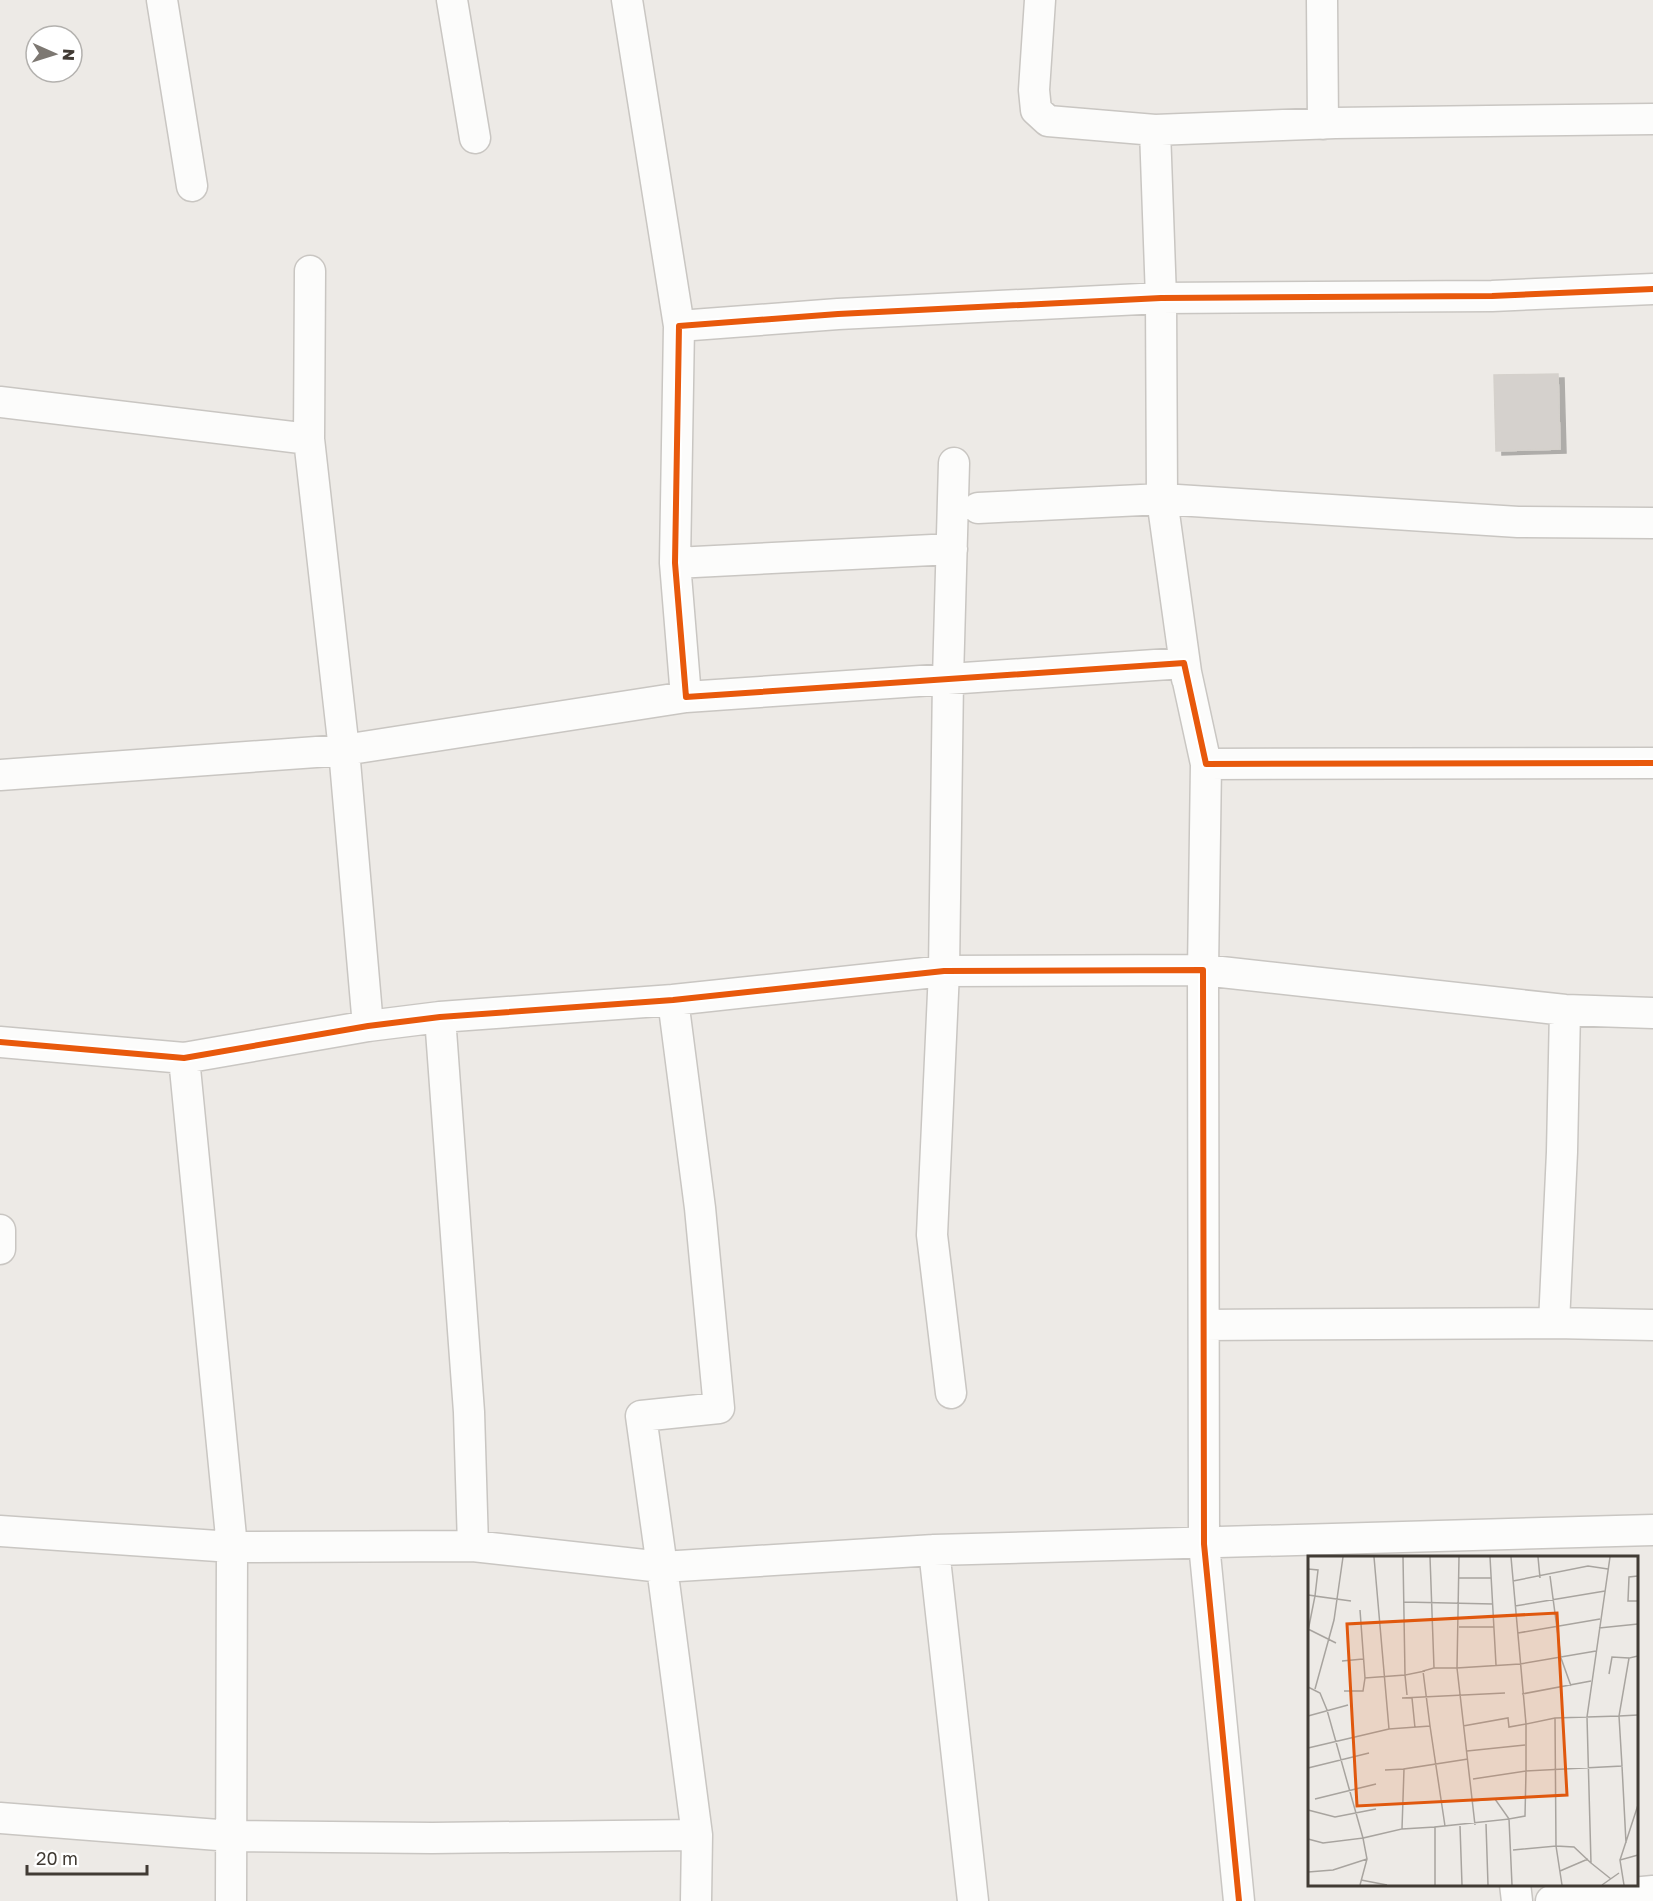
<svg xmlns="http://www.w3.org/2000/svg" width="1653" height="1901" font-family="'Golos Text',sans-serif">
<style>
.building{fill:#d5d1cd;stroke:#d5d1cc;stroke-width:1.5;filter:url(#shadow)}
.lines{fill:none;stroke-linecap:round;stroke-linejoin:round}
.street-casing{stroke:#c9c6c2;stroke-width:33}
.street{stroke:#fcfcfb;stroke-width:30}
.cycleway-casing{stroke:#fff;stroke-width:10}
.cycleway{stroke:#e8590c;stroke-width:6}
.inset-road{fill:none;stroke:#a8a49f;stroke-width:1.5}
.view{fill:#e0580e;fill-opacity:0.15;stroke:#e0580e;stroke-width:3}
.inset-edge{fill:none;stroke:#413b34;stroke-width:3}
</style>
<defs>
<filter id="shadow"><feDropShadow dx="6" dy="4" stdDeviation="0" flood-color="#0004"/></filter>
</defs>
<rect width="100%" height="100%" fill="#edeae6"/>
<path class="building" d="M1558,374L1560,449L1496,451L1494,375Z"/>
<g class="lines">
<g class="street-casing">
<path id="street" d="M162,0L192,186
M452,0L475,138
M627,0L679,326
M1040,0L1034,90L1036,110L1048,121L1155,130
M1322,0L1323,124
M1653,119L1335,123L1155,130L1161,298L1162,499L1518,522L1653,523
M1653,289L1492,296L1161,298L838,314L679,326L675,563L686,697L1184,663L1206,764L1653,763
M0,402L309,439L344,750L368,1026
M309,439L310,271
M978,508L1162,499L1187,679
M675,563L952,549
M1206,764L1203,970L1565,1010L1653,1013
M0,775L344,750L686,697
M673,1000L700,1208L719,1408L641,1416L662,1567L934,1550L1653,1530
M440,1017L469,1412L473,1546
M0,1042L184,1058L368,1026L440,1017L673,1000L944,971L1203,970L1204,1544L1239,1901
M0,1230V1249
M1554,1323L1562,1152L1565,1010
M1204,1325L1554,1323L1653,1325
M951,1393L932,1235L944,971L948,679L954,463
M0,1531L232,1547L184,1058
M934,1550L973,1901
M0,1818L231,1836L432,1838L697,1835
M1515,1884L1517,1901
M231,1901L232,1547L473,1546L662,1567L697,1835L696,1901
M1551,1901L1653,1891"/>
</g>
<use href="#street" class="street"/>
<g class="cycleway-casing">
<path id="cycleway" d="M1653,289L1492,296L1161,298L838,314L679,326L675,563L686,697L1184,663L1206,764L1653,763
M0,1042L184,1058L368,1026L440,1017L673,1000L944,971L1203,970L1204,1544L1239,1901"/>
</g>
<use href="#cycleway" class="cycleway"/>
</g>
<g transform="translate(1308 1556)">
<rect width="330" height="330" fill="#edeae6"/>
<path class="inset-road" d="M66,1L81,173L122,170L115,115L126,112L122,1M182,1L188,109M230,1L232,22M302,1L279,161L283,307L303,323M0,13L10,14L7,40L43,45M242,20L253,102L263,130M330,20L321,21L320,45H330M151,22H183M205,25L280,10L300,13M0,39L7,40L0,75M96,46L185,48M207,50L297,35M52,54L57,122L97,119L95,1M151,71H186M291,72L330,68M0,73L28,87M210,77L292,63M330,100L321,102L311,160L314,210L218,215V168L247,162L311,160L330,159M34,105L55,103M126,112H149L151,1M301,118L304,101L321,102M0,131L12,137L19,154L55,282L94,273L96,213L160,203M7,133L26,64L35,1M36,135H55L57,122M214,138L283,125M99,139L97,119L117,115M94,142L197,137M104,142L107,172M0,160L40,149M247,162L248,290L266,291L283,307M122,170L137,270M155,170L200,162L201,171L218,168L203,1M0,192L81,173M159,195L217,189M314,210L318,287M0,212L61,197M77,214L96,213M7,243L68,228M164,245L187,243L201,263L217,260L218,215L165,223M0,254L27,261L68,253M178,268L180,329M167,269L149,112L212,108L288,95M152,270L154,329M94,273L127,271M0,283L15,287L55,282L59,303L52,329M205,294L248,290L254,329M312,304L330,249M252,315L280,303M0,316L25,314L59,303M53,324L79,329M127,329V271L201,263L204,329M294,329L311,317M316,329L312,304L330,299"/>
<path class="view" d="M249,57L259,239L49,250L39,68Z"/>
<rect width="330" height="330" class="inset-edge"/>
</g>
<g transform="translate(54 54) rotate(93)"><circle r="28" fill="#ffffff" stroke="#b3b1ae" stroke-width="1.5"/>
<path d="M0-4.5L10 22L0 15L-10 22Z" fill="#7d7872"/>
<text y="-9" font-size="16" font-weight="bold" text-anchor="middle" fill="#413b34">N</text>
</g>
<path d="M27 1865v9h120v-9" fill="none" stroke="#413b34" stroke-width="3"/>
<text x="36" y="1865" font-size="18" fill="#413b34" stroke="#ffffff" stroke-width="4.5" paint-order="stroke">20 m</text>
</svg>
